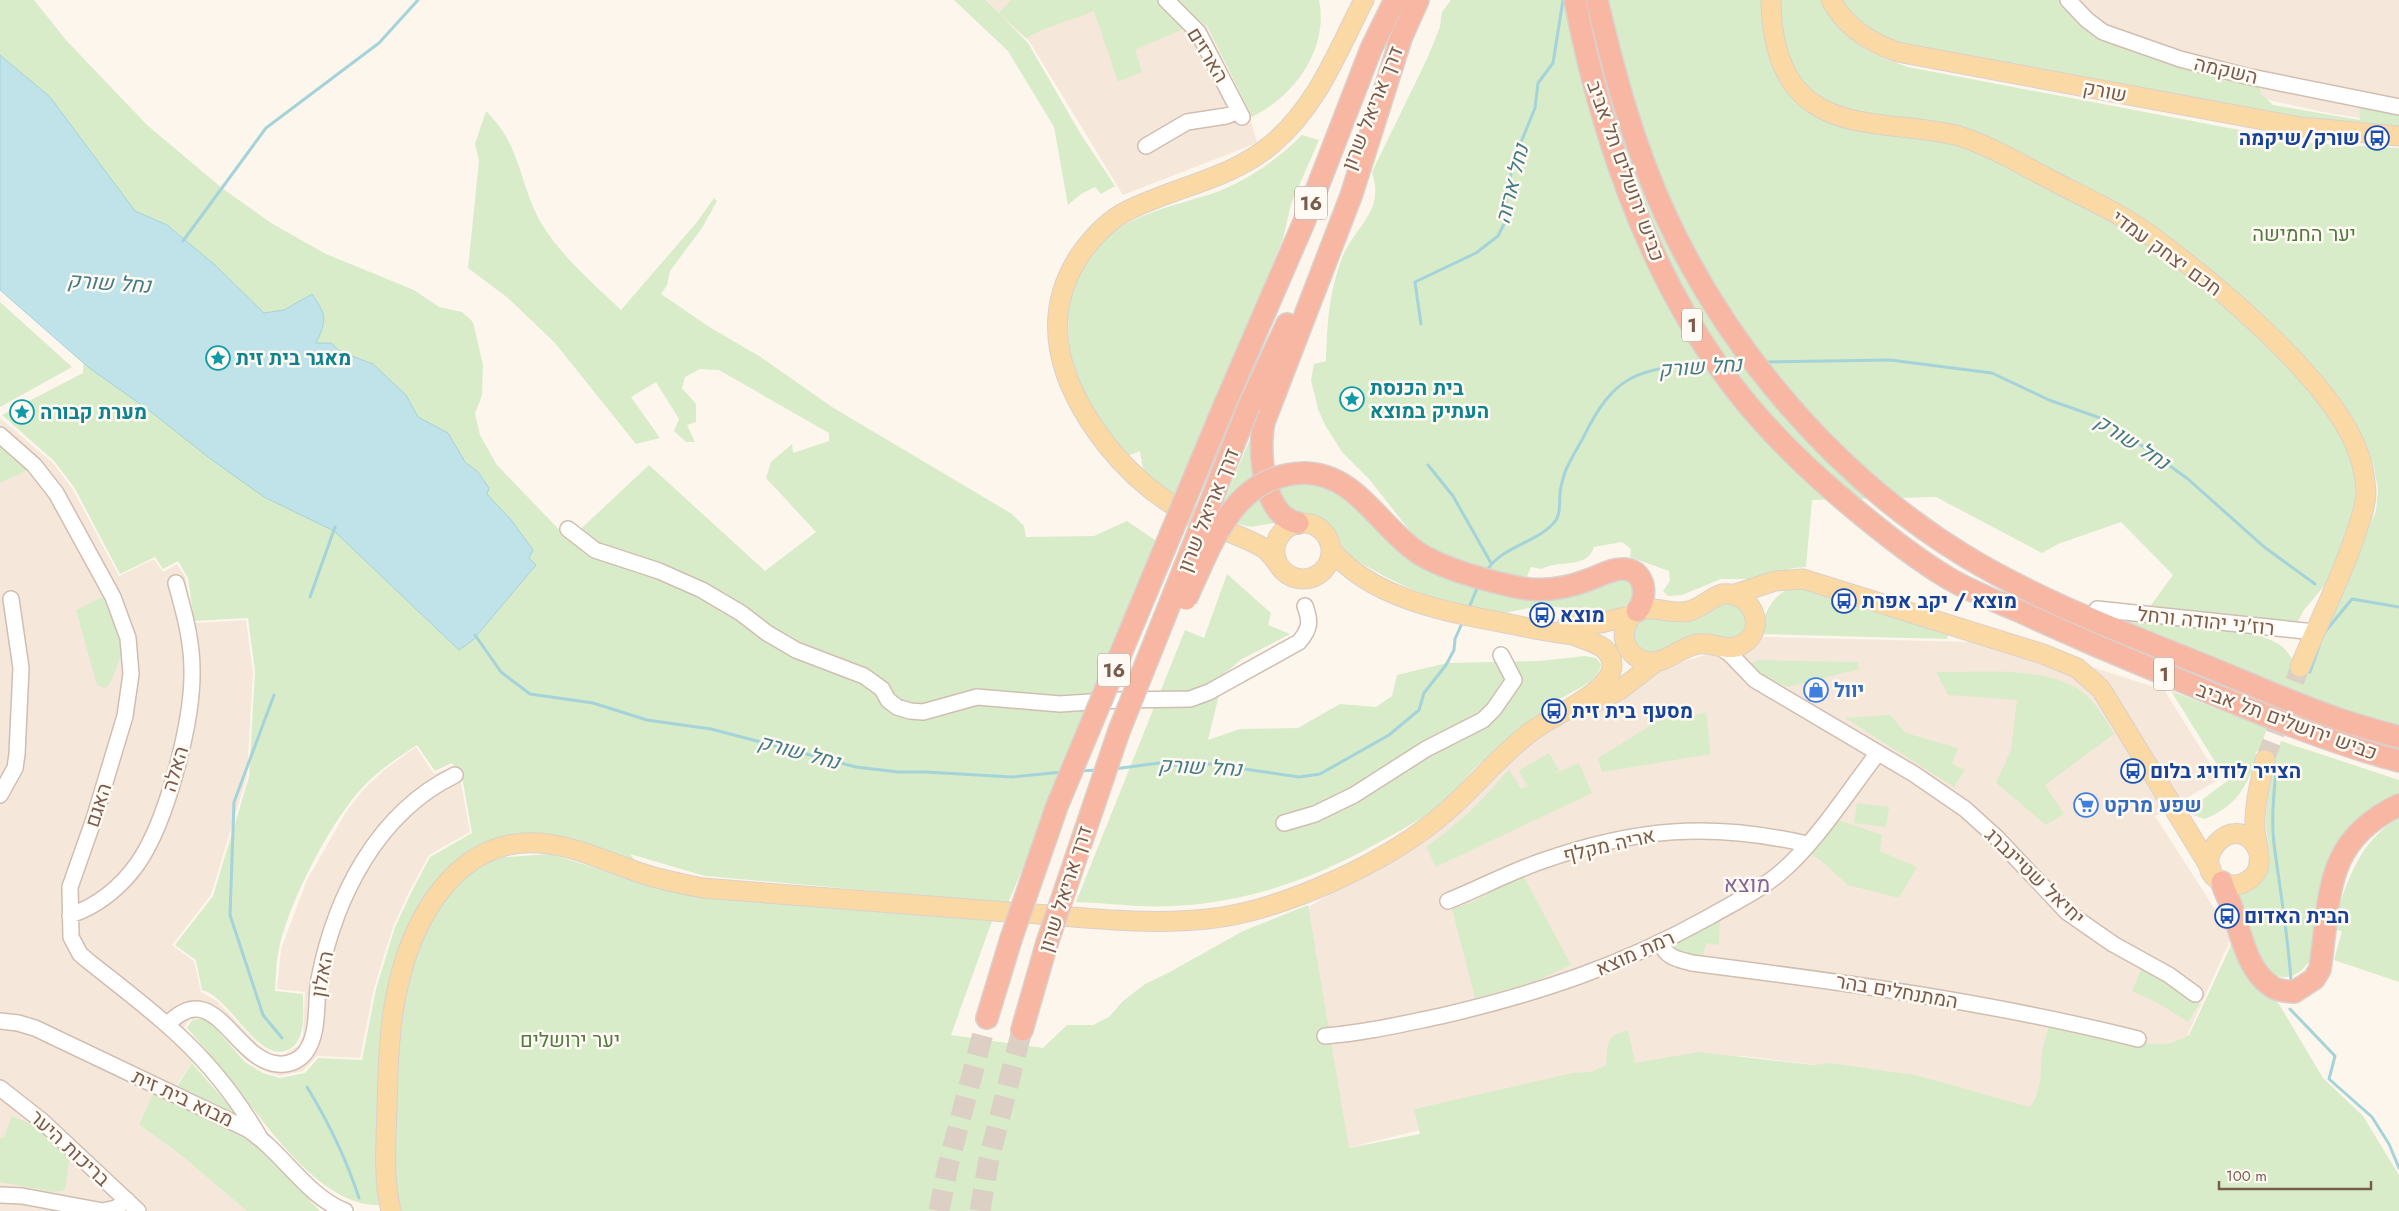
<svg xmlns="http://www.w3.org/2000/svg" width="2399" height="1211" font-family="Jost,Heebo,sans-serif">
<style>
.residential{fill:#f5e8da}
.green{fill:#d8ecc9}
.water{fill:#bfe3e8;stroke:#a5d3da}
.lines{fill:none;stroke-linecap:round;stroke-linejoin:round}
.stream{stroke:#a5d3da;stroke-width:3}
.major-tunnel{stroke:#dcd0c4;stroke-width:19;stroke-dasharray:19 9;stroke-linecap:butt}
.highway-tunnel{stroke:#dcd0c4;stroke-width:21;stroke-dasharray:21 11;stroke-linecap:butt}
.minor-casing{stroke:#d1beb0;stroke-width:18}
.major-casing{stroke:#dad1cd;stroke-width:21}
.highway-casing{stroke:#dad1cd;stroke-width:24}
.minor{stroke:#fff;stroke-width:15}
.major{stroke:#fbd9a5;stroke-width:19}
.highway{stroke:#f7b7a3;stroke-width:21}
.highway-bridge-casing{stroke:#dad1cd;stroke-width:24;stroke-linecap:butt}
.highway-bridge{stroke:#f7b7a3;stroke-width:21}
.labels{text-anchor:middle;stroke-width:5;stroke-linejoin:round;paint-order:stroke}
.shield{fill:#fffaf3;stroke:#a28b7f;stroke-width:1}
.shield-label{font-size:19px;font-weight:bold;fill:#7a5c4d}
.street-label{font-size:20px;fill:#7a5c4d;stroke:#fffaf3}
.transit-label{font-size:20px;font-weight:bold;fill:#164399;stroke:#fffaf3;text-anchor:start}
.park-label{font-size:20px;fill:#537a41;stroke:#fffaf3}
.culture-label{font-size:20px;font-weight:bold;fill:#0d838f;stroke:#fffaf3;text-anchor:start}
.shop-label{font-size:20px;font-weight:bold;fill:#366cbe;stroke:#fffaf3;text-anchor:start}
.water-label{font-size:21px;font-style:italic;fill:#437c86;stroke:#fffaf3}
.quarter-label{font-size:22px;fill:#846695;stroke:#fffaf3}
</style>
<rect width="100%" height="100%" fill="#fdf6ec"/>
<path class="residential" d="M987,0H1170L1206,25L1249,114L1257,143L1123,195L1029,41L996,12Z
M2041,0H2399V125L2323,112L2060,54Z
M0,418L53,463L72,488L119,576L154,559L163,572L177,564L186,578L192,623L246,620L253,672L247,776L211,895L172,945L194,961L201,992L217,1001L259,1045L271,1053L283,1055L298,1046L303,1036L305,992L277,989L281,949L307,880L346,812L363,790L384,770L416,747L434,774L452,766L460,778L470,832L429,855L409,892L393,927L374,988L360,1058L317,1056L303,1071L280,1076L264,1071L246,1060L211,1020L200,1017L191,1019L184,1027L202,1048L167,1099L139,1125L177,1152L247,1211H0Z
M1765,637L1971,642L2095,668L2164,690L2220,779L2155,816L2232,936L2187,1036L2162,1049L2052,1029L2035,1109L1909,1076L1743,1056L1696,1057L1416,1108L1420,1130L1348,1148L1307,908L1450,819L1524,747L1662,668Z"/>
<path class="green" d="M0,0H34L66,40L147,125L222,188L271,223L326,254L414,290L439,307L462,312L473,322L483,365L482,395L475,414L480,435L497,465L569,540L649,465L765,571L816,532L766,478L771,462L792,444L793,453L829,441V433L719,370L700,369L685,377L682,388L696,404V422L687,425L695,442H686L674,431L679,419L656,382L631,397L660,438L636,444L555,343L508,298L468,268L479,161L475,144L486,111C523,147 518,185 543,226C563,258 594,284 621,310L697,222L714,198L717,201L702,228L670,271L667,285L661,294L711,328L759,356L832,407L1012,514L1024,526L1026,537L1094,536L1127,521L1161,544L1008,903L705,876L630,854L643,870L501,839L408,936L385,1205C330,1211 279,1142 250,1105C229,1079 209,1052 187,1028L192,1020L200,1019L210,1022L245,1062L263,1073L280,1078L305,1073L318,1058L362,1060L376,989L395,927L411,893L430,857L472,833L462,777L452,763L435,771L417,745C397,758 379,770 363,787C330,822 289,902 279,949C276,962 276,977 275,991L303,994C303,1012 307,1045 285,1051C256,1060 230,997 202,990L196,960L175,945L213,896L249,777L255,672L248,618L194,621L188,578L178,561L163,569L155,557L120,574L74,487L54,461L2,415L83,373L89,249L0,138Z
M954,0H986L1028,43L1080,133L1115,186L1101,194L1095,187L1081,194L1068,205L1054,127L1008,51Z
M1011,0H1158L1188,27L1135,50L1142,72L1118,82L1094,11L1042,30L1026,38L999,13Z
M1174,0H1319C1329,48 1295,96 1252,117L1207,26L1183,10Z
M1451,0H1764L1793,98L1809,112L1827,122L1853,129L1935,140L1959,146L1988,157L2109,219L2173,258L2239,314L2310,388L2353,450L2358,509L2325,585L2304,610L2296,625L2149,608L2173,575L2121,522L2058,544L2042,553L1936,497L1812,500L1806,567L1794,568L1757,579H1721L1682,595L1668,596L1663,591L1670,581L1669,571L1630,557L1631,549L1622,542L1594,547C1587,570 1558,559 1542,569L1531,567L1524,583L1472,570L1423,545L1410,531L1369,479L1342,452L1325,425L1318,409L1311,380L1314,364L1326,361C1327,324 1329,293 1342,258C1356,224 1385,213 1372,172L1427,59L1440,27L1442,12Z
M1778,0H1820C1847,39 1863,53 1908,67L2308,143L2399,148V729L2384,720L2335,711L2113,622L2127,617C2167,622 2243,624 2277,643C2285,647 2290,655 2294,663L2339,599L2376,511L2378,489L2373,463L2359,435L2335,394L2291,343L2281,339L2264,322L2003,146L1866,115L1820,101L1800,82L1784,50Z
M1840,0H2064L2092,30L2116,46L2243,80L2242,84L2259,86L2261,94L2273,105L2360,120L2359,106L2399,114V131L2308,121L1892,42C1870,32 1855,20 1840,0Z
M1302,135L1319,140L1291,204L1283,239L1178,500L1144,476L1140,451L1125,457C1114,441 1100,425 1091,407C1055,341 1057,258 1132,221C1158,208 1187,202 1214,193C1247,181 1278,159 1302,135Z
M0,302L72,367L0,407Z
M1260,416L1257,480L1216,519Z
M0,444L30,469L0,483Z
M1293,481L1332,487L1490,589L1624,577L1630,582L1635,592C1624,624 1575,609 1549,606C1533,605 1517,612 1500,613C1464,614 1399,586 1368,567C1360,563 1349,556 1344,549C1338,540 1336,529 1328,523C1304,505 1289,524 1278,484Z
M1263,493L1274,523L1251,527L1234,523Z
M1227,574L1271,613L1268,625L1290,634L1242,659L1224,674L1208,740L1240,729L1298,728L1340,704L1376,707L1392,696L1397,675L1447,663L1540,661L1585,656L1596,658L1601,664C1599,685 1565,692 1551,706C1529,729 1502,744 1478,765C1468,774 1460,786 1450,796C1429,816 1400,831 1374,845C1310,880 1248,902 1174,906C1142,908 1108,903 1076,902L1185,630L1204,638Z
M1803,587L1950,629L1947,639L1759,634C1766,609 1774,588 1803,587Z
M107,595L124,648L111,682L106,688L97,685L76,610Z
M1731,599L1751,620L1739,639L1657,655L1635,649L1632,627L1644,616Z
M1758,660L1858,662L1859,669L1788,687L1755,672L1750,664Z
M1936,672C1980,673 2053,664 2087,696C2098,707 2106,720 2114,734L2045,785L2064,814L2046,825L1996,783L2011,750L2017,700L1948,695Z
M2171,691L2267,728L2260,749L2255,753L2258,757C2244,789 2239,804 2205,819L2193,815L2195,805L2227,781Z
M1682,706L1688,717L1706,712L1711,754L1602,772L1598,758Z
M1890,715L1906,733L1958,748L1952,764L1965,770L1954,787L1845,718Z
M2281,741L2399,780V800L2362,821L2311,959C2298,979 2283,982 2263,970L2238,896C2250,891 2262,886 2267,873C2274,857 2266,840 2266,824C2266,795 2272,769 2281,741Z
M1549,753L1559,770L1552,775L1579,763L1592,793L1436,867L1426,847C1459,824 1484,799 1509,769L1521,789L1528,786L1519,771Z
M1857,803L1889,807L1886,827L1854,823Z
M2399,818V982L2334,960L2342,931L2332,929C2346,885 2357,842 2399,818Z
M1836,819L1882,835L1880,851L1917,867L1899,898L1848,885L1821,861L1806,851Z
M550,854L678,893L756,902L992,921L951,1035L1043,1048L1067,1025H1093L1109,1017L1123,1001L1145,984L1168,973L1243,931L1308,905L1349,1148L1420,1134L1414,1109L1573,1073L1592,1072L1606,1065C1609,1042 1603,1038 1628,1030L1635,1063L1699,1052L1814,1065L1829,1063L1915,1075L2030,1107C2043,1089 2040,1071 2042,1051C2044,1041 2048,1030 2050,1020C2082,1028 2132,1046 2163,1044C2172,1044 2181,1039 2189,1035L2234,939L2264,990L2279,1004L2323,1078L2363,1116L2399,1175V1211H398L391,1148L397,1033L407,970L443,895L467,873L492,858Z
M1523,875L1571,965L1534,982L1475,998L1452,909L1470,903Z
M1720,919L1719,945L1706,943L1703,956L1682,954L1671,946Z
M2143,965L2200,1003L2188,1022L2158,1003L2132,991Z
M192,1063L237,1115L177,1086Z
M153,1094L167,1099L248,1140L261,1150L320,1211H247L177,1152L139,1125Z
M12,1116L42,1129L70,1155L65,1190L54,1192L0,1182V1138H4Z"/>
<path class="water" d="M0,55L50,97L135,211L167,225L215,265L264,313L284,310L312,294C327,316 327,320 316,343H331L341,352L373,364L406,395L418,417L448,433L465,462L478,472L489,488L487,494L512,521L533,550L529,558L536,565L473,640L459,650L334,531L264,497L208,457L150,411L88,367L0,290Z"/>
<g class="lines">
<path class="stream" d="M183,241L266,128L379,43L418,0
M1421,324L1415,282L1476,253L1498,236L1506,220V201L1513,162L1535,108L1538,83L1553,63L1563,0
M1766,362L1890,360L1992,373L2049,400L2106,420L2188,479L2263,546L2315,584
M1726,363H1745
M1428,465L1453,496L1491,563
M1486,572C1500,546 1541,542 1556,520C1561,512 1559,504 1560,494C1560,488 1563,479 1565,472C1570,460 1577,449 1583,438C1614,374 1638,368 1707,364
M310,597L335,527
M1468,610L1478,586
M2324,633L2352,599L2399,607
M475,635L501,672L530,694L593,703L647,720L711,729L856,767L898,772H926L1012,777L1063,772
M2310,672L2319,646
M274,695L234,802L230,915L263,1015L282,1038
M2276,768C2274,794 2271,819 2274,844C2280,890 2288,935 2291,981
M1114,769L1159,763L1181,766L1210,764L1299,777L1320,774L1389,735L1419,710L1424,693L1446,665L1454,650L1455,639L1463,621
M1081,771L1097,770
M2290,1009L2335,1056L2329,1079L2372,1117L2389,1144L2399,1168
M307,1087C329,1123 346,1158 359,1198"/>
<path class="major-tunnel" d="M2265,760L2300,667"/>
<path class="highway-tunnel" d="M939,1211L948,1166L987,1018
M980,1211L989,1159L1022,1030"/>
<g class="minor-casing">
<path id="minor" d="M1166,0L1198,32L1242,117
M2068,0L2087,20L2103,32L2180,59L2246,76L2399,107
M1146,146L1187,122L1226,116L1239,111
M0,435L34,465L56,493L113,597L128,638L131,674L125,716L94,819L70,887L71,937L80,954L87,960C117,984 148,1007 176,1033C209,1063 238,1100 260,1138
M568,529L595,550L659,571L702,590L741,613L767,633L796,650L864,676L882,689L888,700L897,707L910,711L923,712L977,697L1060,704L1119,700L1190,699L1209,692L1299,642C1310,629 1311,622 1305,606
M2097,609L2315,632
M1718,646L1730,654L1755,680L1914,774L1965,809L1996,837L2067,912L2113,944L2169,975L2195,994
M0,795L15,768L17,754L21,668L11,599
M1284,823L1315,814L1354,795L1426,749L1483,720L1494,709L1514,680L1501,655
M1448,901C1480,888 1510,872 1542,861C1636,828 1710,822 1807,844
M70,915C97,907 122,886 138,863C167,821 193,721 192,670C192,640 184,612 176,583
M1661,944C1667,958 1678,959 1692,963C1842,982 1991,1002 2138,1039
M0,1021L18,1023L35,1028L247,1129C283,1152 306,1196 345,1211
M167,1025C215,974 234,1061 278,1064C289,1065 298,1061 305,1053C320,1034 315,1002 319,979C335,897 377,813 455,775
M1325,1036C1365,1033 1402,1024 1441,1016C1539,993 1621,966 1709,917C1733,903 1759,891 1780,873C1815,844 1849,790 1878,753
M0,1088L42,1121L138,1211
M0,1195L22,1196L103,1211L116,1208L127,1200"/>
</g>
<g class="major-casing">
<path id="major" d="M1771,0C1771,37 1780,82 1814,104C1853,131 1916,123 1962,137C1992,147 2021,164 2049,179C2084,197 2120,213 2151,236C2214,282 2322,372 2354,442C2361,457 2365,475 2366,491C2366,507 2360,521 2355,536C2340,581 2318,623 2300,667
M1831,0C1845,27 1869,42 1897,52L2301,127L2399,136
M1275 551a28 28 0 1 1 56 0a28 28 0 1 1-56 0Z
M1331,549C1370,599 1451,613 1510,624C1535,629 1560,635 1586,636
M1278,564C1274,559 1270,553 1265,549C1245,536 1219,530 1197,519C1162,501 1131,476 1106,444C1061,386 1036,318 1082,252C1094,236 1109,220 1127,211C1176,186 1229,180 1272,144C1318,105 1337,52 1364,0
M1722,594C1750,590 1769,627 1743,644C1728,653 1714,642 1699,644C1682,646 1669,661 1653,662C1643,662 1633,657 1628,648C1624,641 1623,633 1626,626C1636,594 1667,617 1689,611C1701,608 1710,598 1722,594Z
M1735,594L1775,581L1803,579L2043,654L2077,668L2101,689L2211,869
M1567,625L1601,623L1632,615
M1592,704L1621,689L1657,661
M2258,850C2235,804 2182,867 2225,883C2233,886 2240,886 2247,881C2254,877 2259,870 2259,863C2261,852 2255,840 2255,828C2254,805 2260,783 2265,760
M391,1211C383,1178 386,1143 387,1109C388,1065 389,1020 400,978C415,917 455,847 524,843C563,840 604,861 641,873C661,880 682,884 703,888C804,896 906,904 1007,912C1073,916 1141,926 1207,919C1283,911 1391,861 1448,810C1477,784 1501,754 1532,731C1552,716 1611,692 1612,666C1612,645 1590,642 1575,636"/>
</g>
<g class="highway-casing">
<path id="highway" d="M1575,0C1599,125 1644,262 1719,367C1755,419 1803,466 1851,506C1882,532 1913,557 1948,578C1970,591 1995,601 2019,611C2064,632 2110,652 2157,671C2236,703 2316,739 2399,761
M1597,0C1614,73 1634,147 1666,216C1729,352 1836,477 1965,556C2034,598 2112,628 2186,658C2237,678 2287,701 2338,719C2358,726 2379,731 2399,737
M1398,45L1418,0
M1225,404L1304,222L1371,49L1395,0
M1249,406L1287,324
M1305,473C1356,474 1379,526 1417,552C1442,569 1491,582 1521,588C1544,592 1567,588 1588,580C1600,576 1612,568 1625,569C1646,571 1648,598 1637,611
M1298,523C1262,516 1258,450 1264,422L1351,196L1403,32
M2222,882C2224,892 2230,900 2233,911C2241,935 2248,971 2271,986C2277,991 2287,991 2294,992L2314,979L2320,969C2331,896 2323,841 2399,805
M987,1018L1011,939
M1022,1030L1047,943"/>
</g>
<use href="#minor" class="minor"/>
<use href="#major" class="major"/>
<use href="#highway" class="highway"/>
<g class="highway-bridge-casing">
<path id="highway-bridge" d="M1186,599C1212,544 1233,474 1305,473
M1011,939L1057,806L1225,404
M1047,943L1119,731L1249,406"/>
</g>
<use href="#highway-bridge" class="highway-bridge"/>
</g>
<defs>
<g id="bus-ring" transform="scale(1.25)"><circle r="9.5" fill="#fffaf3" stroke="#1a4fb4" stroke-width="1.5"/><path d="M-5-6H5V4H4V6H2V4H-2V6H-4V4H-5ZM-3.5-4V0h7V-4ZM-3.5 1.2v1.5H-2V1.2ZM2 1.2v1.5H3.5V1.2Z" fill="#1a4fb4"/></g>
<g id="sight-ring" transform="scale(1.25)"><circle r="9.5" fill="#fffaf3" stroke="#0f9aa8" stroke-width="1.5"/><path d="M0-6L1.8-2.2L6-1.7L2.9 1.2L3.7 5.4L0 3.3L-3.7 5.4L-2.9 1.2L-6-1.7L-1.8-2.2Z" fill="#0f9aa8"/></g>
<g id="shop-ring" transform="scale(1.25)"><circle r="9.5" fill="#fffaf3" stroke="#3f7fe0" stroke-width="1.5"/><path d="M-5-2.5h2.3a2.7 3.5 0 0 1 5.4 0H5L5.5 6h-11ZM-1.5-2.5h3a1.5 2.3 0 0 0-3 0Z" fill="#3f7fe0"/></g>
<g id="supermarket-ring" transform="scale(1.25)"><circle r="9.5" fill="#fffaf3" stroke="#3f7fe0" stroke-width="1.5"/><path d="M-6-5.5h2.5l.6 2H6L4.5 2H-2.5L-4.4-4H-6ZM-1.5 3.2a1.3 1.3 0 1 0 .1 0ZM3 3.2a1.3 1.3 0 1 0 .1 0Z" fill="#3f7fe0"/></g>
</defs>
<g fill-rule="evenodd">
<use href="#bus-ring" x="2377" y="138"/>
<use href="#sight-ring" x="218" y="358"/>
<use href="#sight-ring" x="1352" y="399"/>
<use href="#sight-ring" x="22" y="412"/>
<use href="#bus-ring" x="1844" y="601"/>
<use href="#bus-ring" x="1542" y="615"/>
<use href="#shop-ring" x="1816" y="690"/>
<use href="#bus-ring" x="1554" y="711"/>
<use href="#bus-ring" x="2133" y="771"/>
<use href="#supermarket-ring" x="2086" y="805"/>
<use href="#bus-ring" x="2227" y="916"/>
</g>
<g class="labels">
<g class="shield">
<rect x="1295" y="186.5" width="32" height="33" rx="4"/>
<rect x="1682" y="308.5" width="20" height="33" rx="4"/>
<rect x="1098" y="653.5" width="32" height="33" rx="4"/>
<rect x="2154" y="657.5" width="20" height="33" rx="4"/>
</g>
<g class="shield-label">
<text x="1311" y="210">16</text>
<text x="1692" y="332">1</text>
<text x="1114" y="677">16</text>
<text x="2164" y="681">1</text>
</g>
<g class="street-label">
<text transform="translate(1208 55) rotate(59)" y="7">הארזים</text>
<text transform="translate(2226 70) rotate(13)" y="7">השקמה</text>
<text transform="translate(2105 91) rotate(11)" y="7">שורק</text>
<text transform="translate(1372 108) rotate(-68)" y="7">דרך אריאל שרון</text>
<text transform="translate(1626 171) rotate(70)" y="7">כביש ירושלים תל אביב</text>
<text transform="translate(2167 253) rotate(36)" y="7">חכם יצחק עמדי</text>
<text transform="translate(1208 510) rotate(-68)" y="7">דרך אריאל שרון</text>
<text transform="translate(2206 621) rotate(6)" y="7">רוז'ני יהודה ורחל</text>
<text transform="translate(2287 721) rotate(20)" y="7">כביש ירושלים תל אביב</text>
<text transform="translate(175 769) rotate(-73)" y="7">האלה</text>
<text transform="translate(98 805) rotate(-72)" y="7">האגם</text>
<text transform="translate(1609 845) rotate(-13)" y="7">אריה מקלף</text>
<text transform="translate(2035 876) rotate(44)" y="7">יחיאל שטיינברג</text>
<text transform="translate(1065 889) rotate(-72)" y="7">דרך אריאל שרון</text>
<text transform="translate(1635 953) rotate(-24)" y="7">רמת מוצא</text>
<text transform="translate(322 974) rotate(-79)" y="7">האלון</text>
<text transform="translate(1897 991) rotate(10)" y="7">המתנחלים בהר</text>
<text transform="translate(183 1098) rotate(25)" y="7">מבוא בית זית</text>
<text transform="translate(70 1148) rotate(43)" y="7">בריכות היער</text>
</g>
<g class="transit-label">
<text x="2360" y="145" text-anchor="end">שורק/שיקמה</text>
<text x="1862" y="608">מוצא / יקב אפרת</text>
<text x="1560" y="622">מוצא</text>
<text x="1572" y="718">מסעף בית זית</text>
<text x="2150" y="778">הצייר לודויג בלום</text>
<text x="2244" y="923">הבית האדום</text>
</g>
<g class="park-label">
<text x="2304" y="241">יער החמישה</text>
<text x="570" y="1047">יער ירושלים</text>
</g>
<g class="culture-label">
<text x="236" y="365">מאגר בית זית</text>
<text x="1370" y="395">בית הכנסת<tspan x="1370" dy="23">העתיק במוצא</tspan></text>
<text x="40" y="419">מערת קבורה</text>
</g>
<g class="shop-label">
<text x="1834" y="697">יוול</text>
<text x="2104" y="812">שפע מרקט</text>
</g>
<g class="water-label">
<text transform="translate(1512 184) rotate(-76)" y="7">נחל ארזה</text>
<text transform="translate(109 283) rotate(4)" y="7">נחל שורק</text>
<text transform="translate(1700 367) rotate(-4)" y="7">נחל שורק</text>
<text transform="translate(2132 442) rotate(33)" y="7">נחל שורק</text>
<text transform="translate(799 752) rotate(15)" y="7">נחל שורק</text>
<text transform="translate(1200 767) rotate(3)" y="7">נחל שורק</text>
</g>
<g class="quarter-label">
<text x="1747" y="892">מוצא</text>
</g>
</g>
<path d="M2219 1181v8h152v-8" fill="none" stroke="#7a5c4d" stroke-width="2.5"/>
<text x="2226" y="1181" font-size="15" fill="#7a5c4d" stroke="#fffaf3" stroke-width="4" paint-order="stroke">100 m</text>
</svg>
